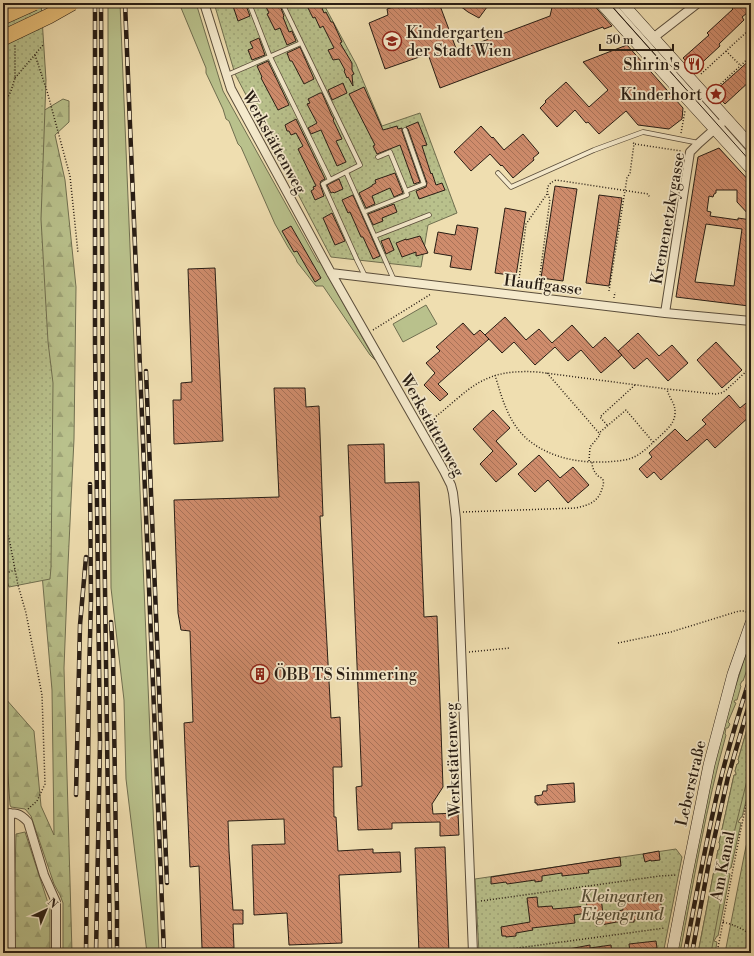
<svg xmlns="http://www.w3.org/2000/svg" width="754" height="956" font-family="'Libre Bodoni',serif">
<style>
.grass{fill:#b9c18c;stroke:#706f50}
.forest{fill:url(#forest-firs);stroke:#706f50}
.park{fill:url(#park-dots);stroke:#706f50}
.building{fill:url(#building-back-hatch);stroke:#281d14;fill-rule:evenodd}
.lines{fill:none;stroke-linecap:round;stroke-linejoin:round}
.lane-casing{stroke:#5a4d3b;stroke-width:5.5}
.street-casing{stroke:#5a4d3b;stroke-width:10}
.secondary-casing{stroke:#281d14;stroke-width:12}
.path{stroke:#281d14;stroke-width:1.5;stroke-dasharray:1 2;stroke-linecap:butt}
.lane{stroke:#f5eacc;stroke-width:4}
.street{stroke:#f5eacc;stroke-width:8}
.secondary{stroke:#f5eacc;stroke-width:11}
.tram{stroke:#281d14;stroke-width:1}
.rail-casing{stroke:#281d14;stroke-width:4.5}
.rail{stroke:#f5eacc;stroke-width:3;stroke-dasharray:9;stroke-linecap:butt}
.highway-bridge-casing{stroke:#281d14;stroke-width:16;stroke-linecap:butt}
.highway-bridge{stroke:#e8bf78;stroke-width:15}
.labels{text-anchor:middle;stroke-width:3.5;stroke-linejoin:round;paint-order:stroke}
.poi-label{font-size:16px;fill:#281d14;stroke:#f5eacc;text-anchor:start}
.street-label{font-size:16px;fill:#281d14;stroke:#f5eacc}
.park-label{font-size:16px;font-style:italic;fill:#544e38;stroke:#f5eacc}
</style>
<defs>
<pattern id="forest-firs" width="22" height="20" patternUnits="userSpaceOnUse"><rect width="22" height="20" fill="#b9c18c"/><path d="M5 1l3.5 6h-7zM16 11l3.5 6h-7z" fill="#9fa578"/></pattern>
<pattern id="park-dots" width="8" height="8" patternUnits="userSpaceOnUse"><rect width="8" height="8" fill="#b9c18c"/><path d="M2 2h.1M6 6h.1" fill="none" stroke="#9fa578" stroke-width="1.8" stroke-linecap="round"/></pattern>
<pattern id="building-back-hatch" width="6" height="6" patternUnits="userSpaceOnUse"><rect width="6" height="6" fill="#cf8c6c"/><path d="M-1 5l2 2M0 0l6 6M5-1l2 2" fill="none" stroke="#a87258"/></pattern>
</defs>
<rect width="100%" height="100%" fill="#efdeb0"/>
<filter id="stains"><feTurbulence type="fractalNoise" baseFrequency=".005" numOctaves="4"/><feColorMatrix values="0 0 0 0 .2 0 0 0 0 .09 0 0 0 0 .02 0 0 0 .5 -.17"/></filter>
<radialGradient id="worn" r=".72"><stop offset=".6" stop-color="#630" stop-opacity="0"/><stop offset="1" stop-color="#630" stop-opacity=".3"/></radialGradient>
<path class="grass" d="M108,3H120L159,953H147L126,779L124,700L111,588L108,103Z
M179,3H196L223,91L318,262H320L375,360L370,355L323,286H316L297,262L296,259L288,247L275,224L241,147L238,144L229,121L226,119L223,109L206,73V68Z
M426,305L437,324L403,342L393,324Z
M751,638V658L743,681H742L740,685L741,686L737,700H735L734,702L736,703L728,722L730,724L728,728H726L725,734L726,735C706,807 694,880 680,953H677L711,776L731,701Z
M751,722V781L742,817H741L738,822L741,823L731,868H730L727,873L730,874L718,936H717L714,941L717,942L715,953H698L718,850H719L720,844L719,843L734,775H736V773L735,771L737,764H738L739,761L738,760L747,729H749Z"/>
<path class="forest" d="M63,99L69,101V122L55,135L65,180L76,287L74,439L68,565L64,668L72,953H63V903L60,895L54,884L31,816L25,809L11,807L10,805L5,732V698L34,731L41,806L54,835L52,690L15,261L43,111Z
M25,832L50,909V953H13L16,834Z"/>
<path class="park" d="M3,3H41L46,80L41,219L48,342L53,383L51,567L50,579L9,587L3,569Z
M214,3H323L356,64L382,126L420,113L457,213L428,225L421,267L331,257L235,74Z
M749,728L751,729V764L731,845L711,953H698L718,850H719L720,844L719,843L734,775H736V773L735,771L737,764H738L739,761L738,760L747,729H749Z
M751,825V953H725L745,851Z
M676,849L682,857L664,949L631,953H479L475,879Z"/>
<path class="building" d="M232,3H245L250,16L238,21Z
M264,3H279L284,16L283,17L289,32L292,31L296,41L287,45L280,28L275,30L267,14L269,13Z
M313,3H320L324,13L326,12L331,22H333L342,42L340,43L352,63V70L354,74L352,75L353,86L348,77L347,78L344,71L345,70L339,59L333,60L328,50L334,48L323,26L320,28L315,17L313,18L307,6Z
M408,3H439L457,51L550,16L553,3H592L612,26L604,29L603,27L549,47L440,88L428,54L385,69L369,23L388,15L387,9Z
M456,3H490L479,18L468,12Z
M728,3H751V10L742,17L744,20L719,44L720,46L694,70L683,58L709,35L707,33L733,9Z
M259,38L265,55L252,60L248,50L253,48L250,42Z
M627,45L683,108L682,119L669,129L638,125L626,111L599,134L588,122L586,123L575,110L557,127L540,108L546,102L545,101L566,82L589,107L608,90L583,62Z
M300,47L314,79L304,84L292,61H290L287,53Z
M751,59V80L725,104L714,92Z
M268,61L289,105L278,110L261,78L262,77L257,66Z
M343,83L347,93L332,100L328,90Z
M364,87L383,130L397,126L398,129L402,128V131L420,182L414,184L400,145L377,154L373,146L375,145L349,94Z
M320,93H322L332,116L334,119L333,120L342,139L336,141L346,162L337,166L321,130L311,134L308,128L317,123L307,104L310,103L308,99Z
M296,119L325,179L321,181L320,184L324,196L315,200L311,191L314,189L313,187L316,186L298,149L303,146L296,133L291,135L289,131H287L285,125Z
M418,122L427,145L422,146L431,174L432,173L436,185L442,183L445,190L419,199L416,191L426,187L427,183L408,129L406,127Z
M481,126L492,138L493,137L504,150L523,134L539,153L533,158L534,160L513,178L502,165L501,166L490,154L471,171L454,152Z
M719,148L751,183V217L737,202V190H716V193L714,194L713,197L709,196L707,211L711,212L710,216L738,220V218L751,220V292L749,306L676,297L698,157ZM706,224L742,229L734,286L695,282Z
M395,173L403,193L394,197L390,188L372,196L375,204L366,208L359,193L372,186V185L376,183L375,180Z
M339,179L343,189L334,193L333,192L331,193L327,185Z
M555,186L577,189L563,281L541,278Z
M353,195L380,256L373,259L363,237H361L350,212L348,213L342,200Z
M599,195L622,198L609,286L586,283Z
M394,204L397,212L382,218L383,221L373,225L368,214Z
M505,208L526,212L516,276L495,273Z
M332,213L345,241L335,245L323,218Z
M457,225L478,228L471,270L450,267L452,256L434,253L438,232L455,235Z
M291,226L321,278L315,282L297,251L294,252L282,231Z
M420,236L428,253L416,256V252L402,257L396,243L406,239V240Z
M389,238L394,250L386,254L381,241Z
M215,268L223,441L174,444L173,400H181V383L192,382L188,269Z
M505,317L526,340L539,329L552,343L572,325L593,348L605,337L622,355L601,373L581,350L568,361L555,347L535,365L514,342L502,353L485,335Z
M463,323L474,335L480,330L489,339L438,384L448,394L440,401L424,385L435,373L426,363L440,351L436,347Z
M638,333L659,356L672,345L688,363L668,381L647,358L634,369L618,351Z
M716,342L742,370L722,388L697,360Z
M274,388H305L306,407L319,406L323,516H320L331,718L340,717L342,767H333L334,817H336L338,851L373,849V853L400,852L401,872L339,875L342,943L289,945L287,913L254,915L252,845L285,844L284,819L228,821L229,851L233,910H243V924H233L234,948H202L199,866L190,867L186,772L184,723L193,722L190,631L181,630L178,613L174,500L279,497Z
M729,395L740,408L751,399V415L715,448L707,439L661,480L654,472L647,478L639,469L652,457L649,453L675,429L687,441L706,424L702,420Z
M493,410L510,428L496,441L517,464L496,482L480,464L493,451L473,429Z
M384,444L385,483L419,482L424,617L437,616L443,787L432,804L433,814L458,813L459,835L440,836V822L392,823V829L358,830L356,787L362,786L348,445Z
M539,455L560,478L573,467L589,485L568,503L548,480L535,492L518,474Z
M574,783L575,802L537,805V803H535V796L542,795L543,791H547V785Z
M445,847L449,953H419L415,848Z
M659,851L660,860L651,861V860L645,862L643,854Z
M620,857L621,866L588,870L589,873L562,876V873L542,876V881L535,882V880L507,884L506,882L491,884V877Z
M659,893L662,910L647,912L648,918L634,920V922H627V920L596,926L594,912L574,915L575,923L532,928L533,930L516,933V936L506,937V936H502L501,927L530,922L527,898L537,897L538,907L552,906L553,909L587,906L586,901L601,898L603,914L623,910L622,903L625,902V899Z
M656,941L657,948L630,952L629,944Z
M590,945V948L611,945L612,953H569V949Z"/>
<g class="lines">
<g class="lane-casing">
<path id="lane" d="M249,3L270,57L330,180L323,184L357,260L365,276
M282,3L360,165L330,180
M612,3L751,159
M227,75L301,43
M378,157L390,152L406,191L424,184L405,130
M346,172L394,280
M498,173L511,187L594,150L643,132L699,143
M364,212L407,195L406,191
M375,236L429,215"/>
</g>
<g class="street-casing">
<path id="street" d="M204,3L231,89L331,273L444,471L451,485L453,493L456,519L473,953
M653,38L698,3
M331,273L665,313L751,321
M665,313L690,152L699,143L726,119
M10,813L11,953
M3,814C14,812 20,813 28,822L44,875L56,902V953"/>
</g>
<g class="secondary-casing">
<path id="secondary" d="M601,3L660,69L751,169
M622,3L751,146
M672,953L687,874L709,765L733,674L751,623"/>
</g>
<path class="path" d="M726,51L740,65
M35,55L47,91L70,176L78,253
M701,74L751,28
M15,78L43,45
M3,85L6,102
M714,90L751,56
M3,107L11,91L15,78V45
M681,133L685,111
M635,144L681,151
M518,287L526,224L547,194
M538,290L550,199C545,189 547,184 556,180L648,194L650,198
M609,291L627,178L630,173L634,144L633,142
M614,298L615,292
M373,330L431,294
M547,373L599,433L626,410L653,442
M495,375C502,398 508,422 527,439C550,458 578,463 607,462C616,461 626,461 634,457C643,453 650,445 658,438C665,431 674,425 675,414C676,403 669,399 667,389
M426,423C438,416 447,407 458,398C484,375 504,370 538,372L667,389L716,394L721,393L725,391L751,367
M607,425L600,417L635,385
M589,461L590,447L600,435L599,433
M463,512L576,508C589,505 598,502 602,489C603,486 604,483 603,480C602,478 600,477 598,476C594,472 592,467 592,462
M3,528L9,538L18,585L26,613L42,695L45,784L37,801L28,809
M3,574L15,570
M618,643L671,632L739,611H743L750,613
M469,652L510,648
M481,901L660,876L677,875
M723,922C734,925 743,928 751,936
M481,953L665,928
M717,953C728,896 738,839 751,783"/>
<use href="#lane" class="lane"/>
<use href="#street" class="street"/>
<use href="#secondary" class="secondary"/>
<path class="tram" d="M609,3L751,162"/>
<g class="rail-casing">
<path id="rail" d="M95,3V345L100,742L96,953
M101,3L103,443L110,953
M125,3L164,953
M146,371L167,883
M111,622L113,655L117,911V953
M76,795L80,625L86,557
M86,953L89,678L91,599L90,484
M685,953C696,897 706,841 719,786C728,749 739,712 751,675
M692,953L709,862L728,777L751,698"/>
</g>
<use href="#rail" class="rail"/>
<g class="highway-bridge-casing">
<path id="highway-bridge" d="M3,17L34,3
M3,38L49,16L72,3"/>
</g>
<use href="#highway-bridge" class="highway-bridge"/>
</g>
<defs>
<g id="school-ring" transform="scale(1)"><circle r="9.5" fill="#f5eacc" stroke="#8f2418" stroke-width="1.5"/><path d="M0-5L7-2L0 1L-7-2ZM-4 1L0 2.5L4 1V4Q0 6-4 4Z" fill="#8f2418"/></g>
<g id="restaurant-ring" transform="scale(1)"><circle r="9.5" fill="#f5eacc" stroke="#8f2418" stroke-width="1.5"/><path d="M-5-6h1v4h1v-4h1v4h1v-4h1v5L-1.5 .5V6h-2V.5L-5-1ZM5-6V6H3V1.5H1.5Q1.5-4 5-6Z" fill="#8f2418"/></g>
<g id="sight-ring" transform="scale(1)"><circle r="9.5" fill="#f5eacc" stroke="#8f2418" stroke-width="1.5"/><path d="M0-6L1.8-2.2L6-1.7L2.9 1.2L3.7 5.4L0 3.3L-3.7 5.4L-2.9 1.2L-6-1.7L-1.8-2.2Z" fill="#8f2418"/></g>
<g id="building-ring" transform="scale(1)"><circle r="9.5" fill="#f5eacc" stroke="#8f2418" stroke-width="1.5"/><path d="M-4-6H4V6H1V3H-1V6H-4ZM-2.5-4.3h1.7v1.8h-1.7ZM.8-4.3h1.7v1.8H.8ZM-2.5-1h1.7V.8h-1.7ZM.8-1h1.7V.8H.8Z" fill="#8f2418"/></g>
</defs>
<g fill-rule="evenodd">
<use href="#school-ring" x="392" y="41"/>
<use href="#restaurant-ring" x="694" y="64"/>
<use href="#sight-ring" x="716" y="94"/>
<use href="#building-ring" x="260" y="674"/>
</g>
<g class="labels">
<g class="poi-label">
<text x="406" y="38">Kindergarten<tspan x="406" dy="18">der Stadt Wien</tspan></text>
<text x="680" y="70" text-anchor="end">Shirin's</text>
<text x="702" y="100" text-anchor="end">Kinderhort</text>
<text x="274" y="680">ÖBB TS Simmering</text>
</g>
<g class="street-label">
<text transform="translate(275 142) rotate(61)" y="6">Werkstättenweg</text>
<text transform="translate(667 218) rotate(-80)" y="6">Kremenetzkygasse</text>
<text transform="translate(543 284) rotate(7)" y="6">Hauffgasse</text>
<text transform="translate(433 425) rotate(61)" y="6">Werkstättenweg</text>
<text transform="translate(452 760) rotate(-92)" y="6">Werkstättenweg</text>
<text transform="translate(690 783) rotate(-77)" y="6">Leberstraße</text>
<text transform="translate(722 866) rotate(-79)" y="6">Am Kanal</text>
</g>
<g class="park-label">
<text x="622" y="902">Kleingarten<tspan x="622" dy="18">Eigengrund</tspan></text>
</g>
</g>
<rect width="754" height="956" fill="none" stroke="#efdeb0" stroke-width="16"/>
<rect x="4" y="4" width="746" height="948" fill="none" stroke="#281d14" stroke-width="2"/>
<rect x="8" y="8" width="738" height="940" fill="none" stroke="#281d14"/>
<g transform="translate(46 910) rotate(44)" stroke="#f5eacc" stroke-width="3" paint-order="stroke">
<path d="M0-3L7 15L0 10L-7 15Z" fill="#281d14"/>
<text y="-6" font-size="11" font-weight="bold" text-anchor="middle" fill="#281d14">N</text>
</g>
<path d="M600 44v6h73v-6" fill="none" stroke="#281d14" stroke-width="2"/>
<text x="606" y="44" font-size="12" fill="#281d14" stroke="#f5eacc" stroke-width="3" paint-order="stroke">50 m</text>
<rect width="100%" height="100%" filter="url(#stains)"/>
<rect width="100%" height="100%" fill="url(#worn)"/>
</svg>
